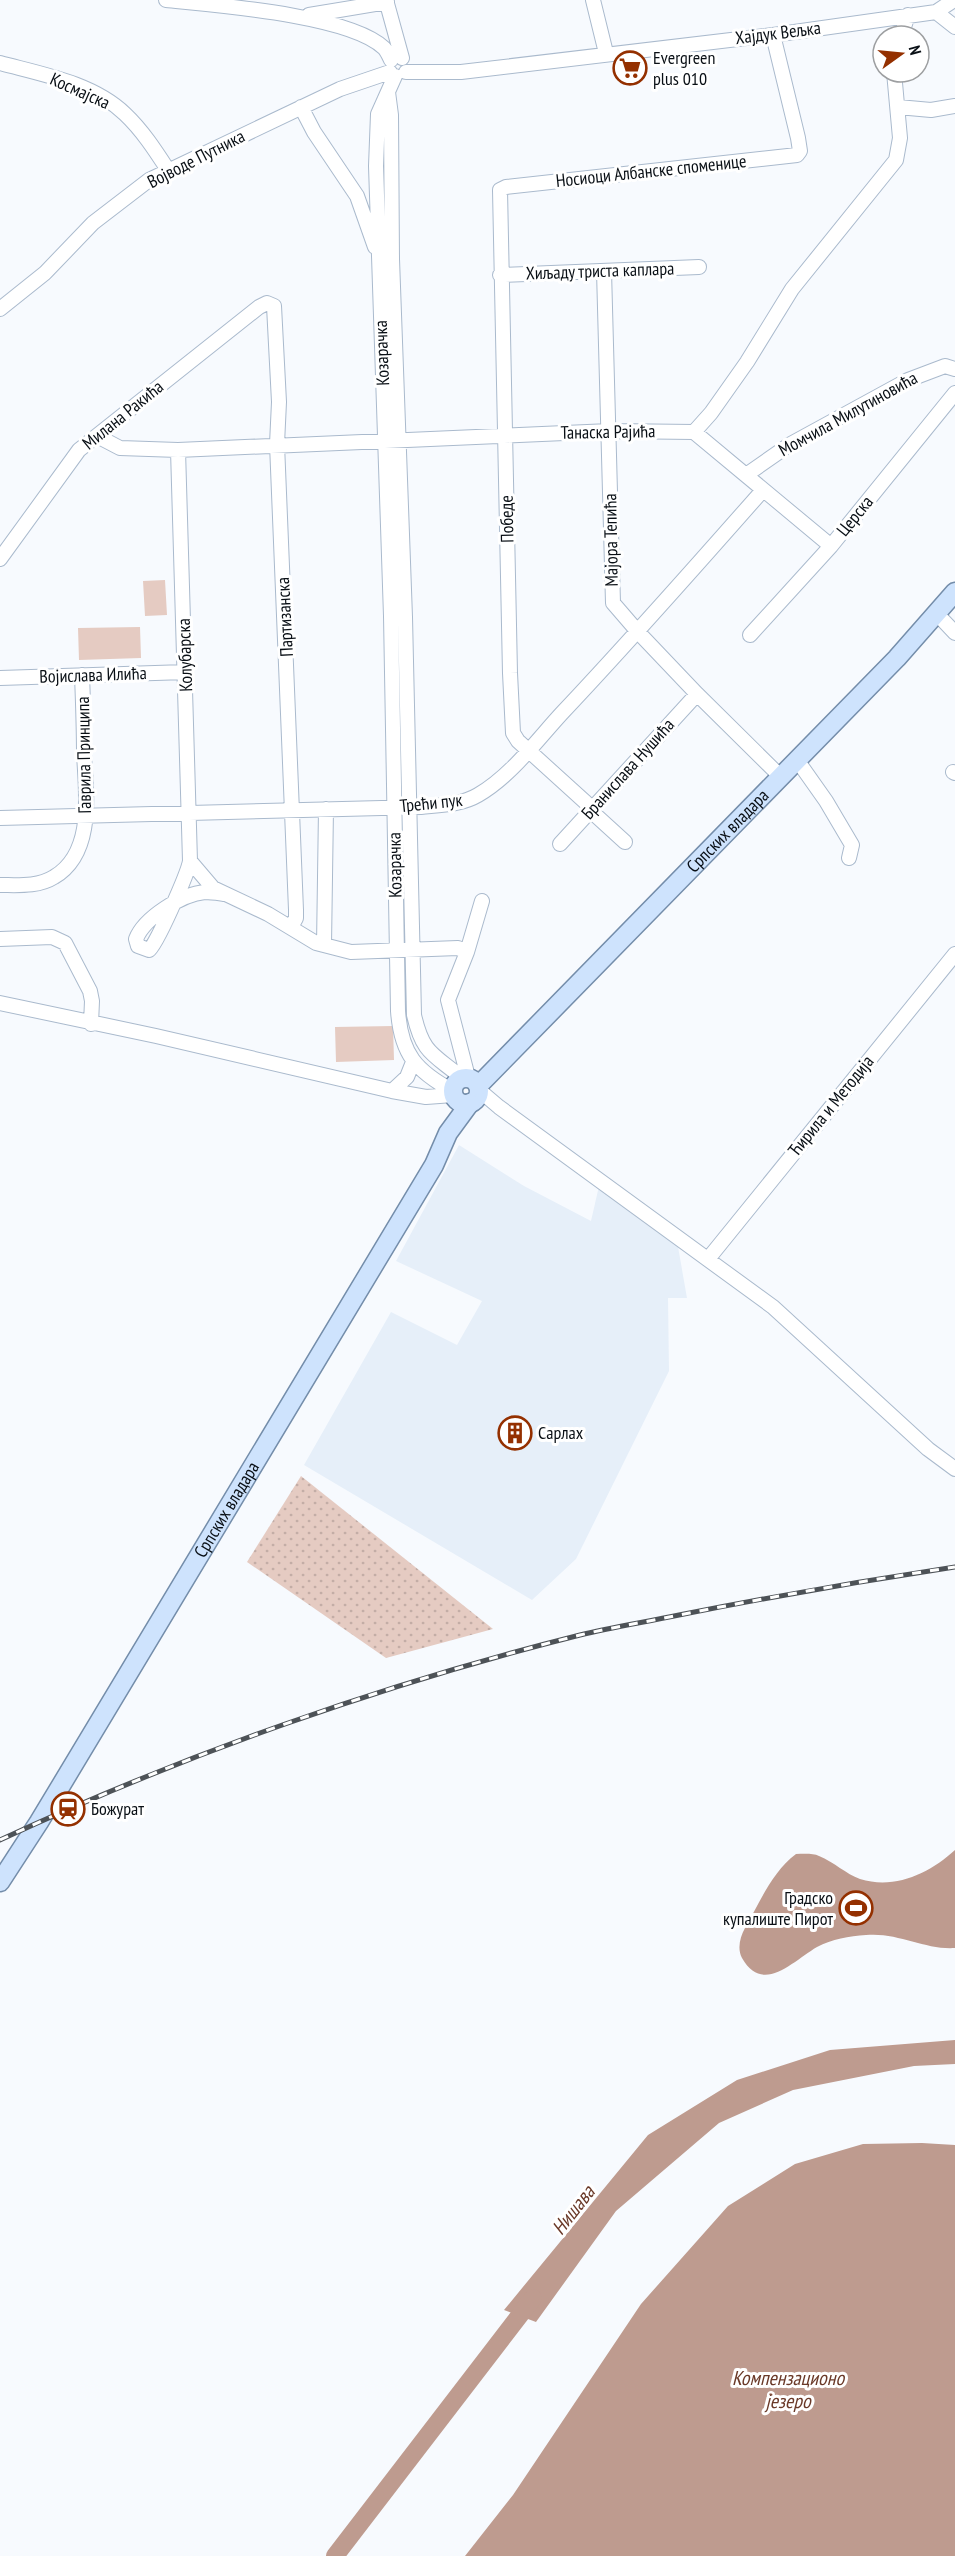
<svg xmlns="http://www.w3.org/2000/svg" width="955" height="2556" font-family="'PT Sans Narrow',sans-serif">
<style>
.built{fill:#e6eff9}
.green{fill:url(#green-dots)}
.pitch{fill:#e5cbc2}
.water{fill:#be9b8f}
.lines{fill:none;stroke-linecap:round;stroke-linejoin:round}
.river{stroke:#be9b8f;stroke-width:18}
.minor-casing{stroke:#aabacd;stroke-width:16}
.major-casing{stroke:#748daa;stroke-width:21}
.minor{stroke:#fff;stroke-width:14}
.major{stroke:#cee3fd;stroke-width:18}
.rail-casing{stroke:#4d5257;stroke-width:5}
.rail{stroke:#fff;stroke-width:3;stroke-dasharray:9;stroke-linecap:butt}
.labels{text-anchor:middle;stroke-width:6;stroke-linejoin:round;paint-order:stroke}
.street-label{font-size:18px;fill:#090f15;stroke:#fff}
.poi-label{font-size:18px;fill:#090f15;stroke:#fff;text-anchor:start}
.water-label{font-size:20px;font-style:italic;fill:#6a3928;stroke:#fff}
</style>
<defs>
<pattern id="green-dots" width="8" height="8" patternUnits="userSpaceOnUse" patternTransform="scale(1.5)"><rect width="8" height="8" fill="#e5cbc2"/><path d="M2 2h.1M6 6h.1" fill="none" stroke="#c3ada6" stroke-width="1.8" stroke-linecap="round"/></pattern>
</defs>
<rect width="100%" height="100%" fill="#f7fafe"/>
<path class="built" d="M459,1145L524,1186L591,1221L599,1186L677,1241L687,1298H668L669,1371L576,1559L532,1600L304,1465L391,1312L457,1345L482,1301L396,1261Z"/>
<path class="green" d="M301,1476L493,1629L386,1658L247,1562Z"/>
<path class="pitch" d="M165,580L167,615L145,616L143,581Z
M140,627L141,658L79,660L78,628Z
M393,1026L394,1060L336,1062L335,1027Z"/>
<path class="water" d="M955,1850V1948C925,1950 898,1932 866,1935C849,1936 832,1939 817,1947C793,1961 763,1995 742,1958C737,1949 740,1937 745,1928C760,1902 772,1872 796,1854C803,1854 813,1853 819,1856C834,1862 846,1874 860,1879C895,1890 930,1873 955,1850Z
M955,2040V2064L914,2066L793,2090L719,2123L616,2211L536,2322L504,2310L648,2135L737,2080L830,2050Z
M922,2143L955,2145V2556H465L513,2495L641,2304L728,2206L795,2164L863,2144Z"/>
<g class="lines">
<path class="river" d="M335,2556L533,2298"/>
<g class="minor-casing">
<path id="minor" d="M166,0C215,5 350,15 384,48C387,51 389,56 391,60
M386,0L402,58
M593,0L606,53
M936,12L955,27
M309,15L387,2
M901,36L908,15
M0,63C41,74 93,83 125,114C142,130 155,150 168,170
M406,72H461L773,35L936,12L954,0
M395,76L378,114L376,166L391,616L398,1011C401,1054 416,1071 453,1091
M388,92L391,115L392,259L405,617L414,1015C423,1055 434,1054 462,1078
M301,107L314,132L357,196L375,247
M898,107L931,110L955,106
M604,271L613,603L638,632L697,694L781,777
M500,275L699,267
M0,309L45,273L93,223L149,180L340,89L390,72
M694,432L711,413L747,362L792,289L896,160L900,138L894,72
M694,432L831,546
M97,436L120,448L178,450L610,431L694,432
M178,450L190,861C188,873 156,946 149,950L138,946L136,939C144,918 182,894 205,892C211,892 217,893 224,894
M746,475L789,445L908,380L945,366L955,369
M0,559L79,450L259,307L267,303L274,306L279,402L277,444L296,910V918L291,927
M937,614L955,633
M750,635L831,546L955,393
M0,678L186,672
M797,760L826,801L852,845L849,858
M953,772L955,773
M593,809L518,741L513,733L510,673L500,190L506,187L797,155L800,151L798,138L773,35
M591,811L625,842
M0,818L421,807C441,805 461,805 478,795C511,776 537,740 562,713C631,640 697,565 763,490
M560,844L697,694
M190,861L213,888L268,914L316,943L351,952L458,948L467,952
M0,885C18,885 38,887 54,877C95,853 86,793 84,754C84,727 83,701 82,675
M0,939L52,937L65,943L90,991L92,1001L91,1024
M324,945L326,809
M0,1003L156,1036L392,1091L426,1097L453,1095
M468,1077L448,1000L467,952L482,901
M479,1090L499,1107L773,1307L928,1449L955,1469
M392,1091L407,1077L413,1062
M708,1259L955,954"/>
</g>
<g class="major-casing">
<g id="major">
<circle cx="466" cy="1091" r="13"/>
<path id="s1" d="M478,1086L897,658L955,592"/>
<path id="s2" d="M0,1882L39,1822L434,1165L448,1133L470,1103"/>
</g>
</g>
<use href="#minor" class="minor"/>
<use href="#major" class="major"/>
<g class="rail-casing">
<path id="rail" d="M0,1840C183,1755 384,1684 580,1635C613,1627 646,1622 679,1615C770,1597 862,1581 955,1567"/>
</g>
<use href="#rail" class="rail"/>
</g>
<defs>
<g id="supermarket-ring" transform="scale(1.725)"><circle r="9.5" fill="#fff" stroke="#943000" stroke-width="1.5"/><path d="M-6-5.5h2.5l.6 2H6L4.5 2H-2.5L-4.4-4H-6ZM-1.5 3.2a1.3 1.3 0 1 0 .1 0ZM3 3.2a1.3 1.3 0 1 0 .1 0Z" fill="#943000"/></g>
<g id="building-ring" transform="scale(1.725)"><circle r="9.5" fill="#fff" stroke="#943000" stroke-width="1.5"/><path d="M-4-6H4V6H1V3H-1V6H-4ZM-2.5-4.3h1.7v1.8h-1.7ZM.8-4.3h1.7v1.8H.8ZM-2.5-1h1.7V.8h-1.7ZM.8-1h1.7V.8H.8Z" fill="#943000"/></g>
<g id="station-ring" transform="scale(1.725)"><circle r="9.5" fill="#fff" stroke="#943000" stroke-width="1.5"/><path d="M-3-6H3Q5-6 5-4V2Q5 4 3 4L4.5 6H3L1.5 4h-3L-3 6H-4.5L-3 4Q-5 4-5 2V-4Q-5-6-3-6ZM-3.5-4v3h7v-3ZM-3.5 1v1.5H-2V1ZM2 1v1.5H3.5V1Z" fill="#943000"/></g>
<g id="stadium-ring" transform="scale(1.725)"><circle r="9.5" fill="#fff" stroke="#943000" stroke-width="1.5"/><path d="M0-5a6.5 5 0 1 0 0 10a6.5 5 0 1 0 0-10ZM-3.5-1.8h7v3.6h-7Z" fill="#943000"/></g>
</defs>
<g fill-rule="evenodd">
<use href="#supermarket-ring" x="630" y="68"/>
<use href="#building-ring" x="515" y="1433"/>
<use href="#station-ring" x="68" y="1809"/>
<use href="#stadium-ring" x="856" y="1908"/>
</g>
<g class="labels">
<g class="street-label">
<text transform="translate(778 33) rotate(-7)" y="6">Хајдук Вељка</text>
<text transform="translate(80 91) rotate(24)" y="6">Космајска</text>
<text transform="translate(196 159) rotate(-27)" y="6">Војводе Путника</text>
<text transform="translate(651 171) rotate(-6)" y="6">Носиоци Албанске споменице</text>
<text transform="translate(600 271) rotate(-2)" y="6">Хиљаду триста каплара</text>
<text transform="translate(382 353) rotate(-92)" y="6">Козарачка</text>
<text transform="translate(848 414) rotate(-29)" y="6">Момчила Милутиновића</text>
<text transform="translate(123 415) rotate(-39)" y="6">Милана Ракића</text>
<text transform="translate(608 432) rotate(-1)" y="6">Танаска Рајића</text>
<text transform="translate(855 516) rotate(-51)" y="6">Церска</text>
<text transform="translate(507 519) rotate(-91)" y="6">Победе</text>
<text transform="translate(611 540) rotate(-91)" y="6">Мајора Тепића</text>
<text transform="translate(285 617) rotate(-93)" y="6">Партизанска</text>
<text transform="translate(185 655) rotate(-92)" y="6">Колубарска</text>
<text transform="translate(93 675) rotate(-2)" y="6">Војислава Илића</text>
<text transform="translate(84 755) rotate(-91)" y="6">Гаврила Принципа</text>
<text transform="translate(628 769) rotate(-48)" y="6">Бранислава Нушића</text>
<text transform="translate(431 803) rotate(-6)" y="6">Трећи пук</text>
<text dy="6" stroke="none"><textPath href="#s1" startOffset="357">Српских владара</textPath></text>
<text transform="translate(395 865) rotate(-91)" y="6">Козарачка</text>
<text transform="translate(831 1106) rotate(-51)" y="6">Ћирила и Методија</text>
<text dy="6" stroke="none"><textPath href="#s2" startOffset="436">Српских владара</textPath></text>
</g>
<g class="poi-label">
<text x="653" y="64">Evergreen<tspan x="653" dy="21">plus 010</tspan></text>
<text x="538" y="1439">Сарлах</text>
<text x="91" y="1815">Божурат</text>
<text x="833" y="1904" text-anchor="end">Градско<tspan x="833" dy="21">купалиште Пирот</tspan></text>
</g>
<g class="water-label">
<text transform="translate(573 2210) rotate(-52)" y="7">Нишава</text>
<text x="788" y="2385">Компензационо<tspan x="788" dy="23">језеро</tspan></text>
</g>
</g>
<g transform="translate(901 54) rotate(75)"><circle r="28" fill="#ffffff" stroke="#9d9fa1" stroke-width="1.5"/>
<path d="M0-4.5L10 22L0 15L-10 22Z" fill="#943000"/>
<text y="-9" font-size="16" font-weight="bold" text-anchor="middle" fill="#090f15">N</text>
</g>
</svg>
